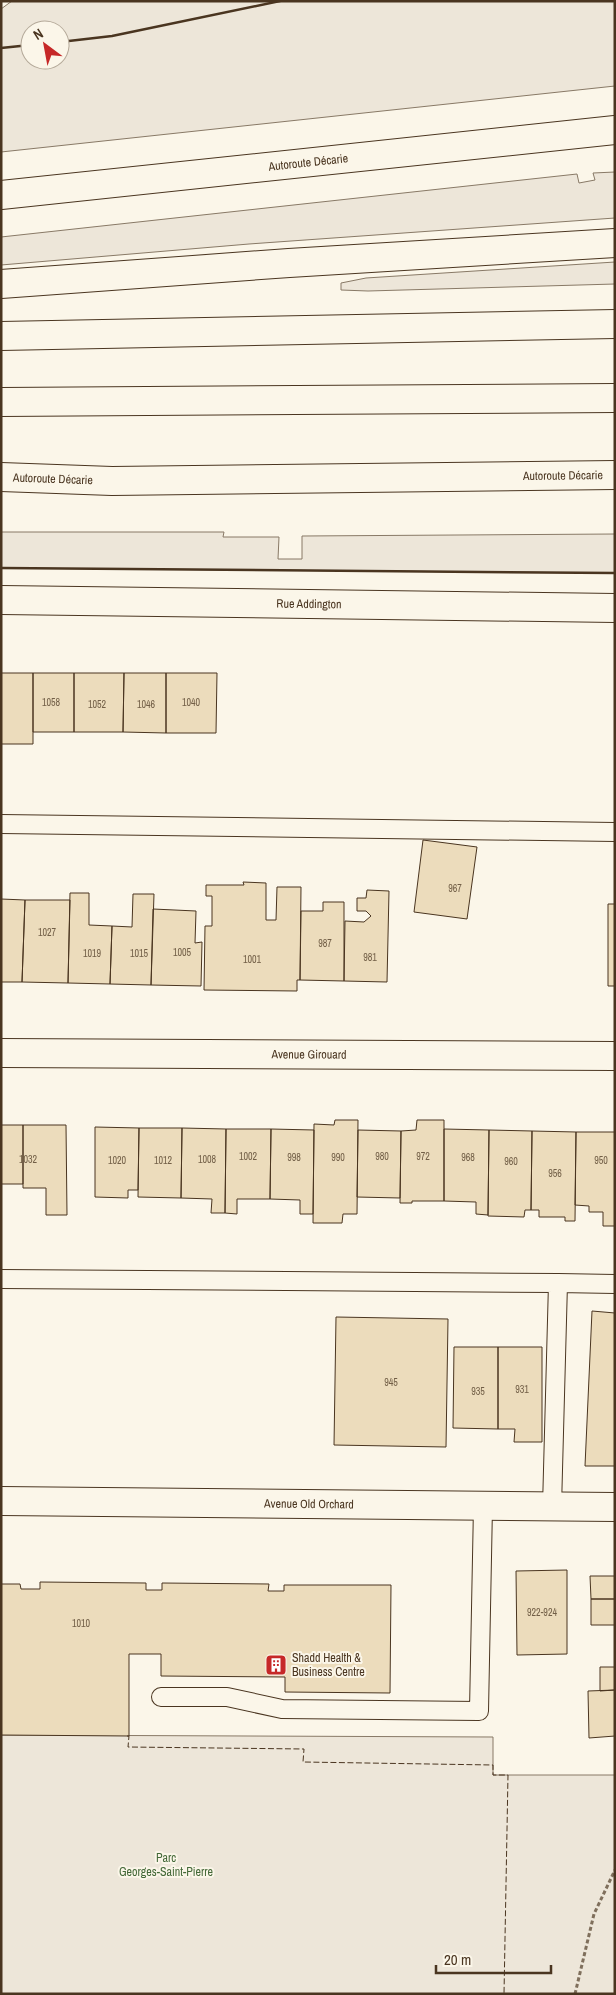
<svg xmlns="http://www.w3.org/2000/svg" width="616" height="1995" font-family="'Archivo Narrow',sans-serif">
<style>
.green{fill:#ede6d9;stroke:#887966;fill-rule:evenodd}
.building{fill:#ecdcbc;stroke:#4a3520}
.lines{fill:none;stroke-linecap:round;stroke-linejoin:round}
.lane-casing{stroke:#4a3520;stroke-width:20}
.street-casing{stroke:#4a3520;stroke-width:30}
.secondary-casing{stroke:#4a3520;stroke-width:30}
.highway-casing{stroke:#4a3520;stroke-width:30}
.path{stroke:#7f6f5c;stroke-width:3;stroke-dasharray:4 2.5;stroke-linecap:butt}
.lane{stroke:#fbf6e9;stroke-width:18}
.street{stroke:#fbf6e9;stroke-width:28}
.secondary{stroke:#fbf6e9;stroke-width:28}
.highway{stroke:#fbf6e9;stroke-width:28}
.fence{stroke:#4a3520;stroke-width:1;stroke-dasharray:6 2.5;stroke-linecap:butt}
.wall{stroke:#4a3520;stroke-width:2.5}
.labels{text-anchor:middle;stroke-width:4;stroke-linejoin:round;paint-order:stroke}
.number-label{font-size:10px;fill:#725f47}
.street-label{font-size:12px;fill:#4a3520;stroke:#fbf6e9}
.poi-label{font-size:12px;fill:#4a3520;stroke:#fbf6e9;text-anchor:start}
.park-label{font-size:12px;fill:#436837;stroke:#fbf6e9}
</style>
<rect width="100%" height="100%" fill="#fbf6e9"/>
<path class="green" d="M12,1H615V86L1,152V9ZM30,30H60V60H30Z
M615,172V218L249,244L1,265V237L577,174L579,183L595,180L593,173Z
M615,262V284L368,291L341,290V283L366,278Z
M1,532H224L223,537H279L278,559H302V536L615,534V573L1,568Z
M1,1735L493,1737V1775H615V1994H1Z"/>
<path class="building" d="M1,673H33V744H1Z
M33,673H74V732H33Z
M74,673H124L123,732H74Z
M124,673H166V733L123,732Z
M166,673H217L216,733H166Z
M423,840L477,847L467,919L414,912Z
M243,882L266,883V920H276L277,887H301L300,980H297V991L204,990L205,926H212V896H206V885H244Z
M367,890L389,891L387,982L344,981L345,921L364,922L371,916L366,911H357V898H366Z
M70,893H89V925L112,926L110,984L68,983Z
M133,894H154L151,985L110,984L112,926L132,927Z
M1,899L25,900L22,982H1Z
M25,900H70L68,983L22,982Z
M323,902H344V981L300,980L301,911H323Z
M608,904H615V986H608Z
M153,909L196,911L195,943L202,942L201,986L151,985Z
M335,1120H358L357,1214H343L342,1223H313L314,1124L334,1125Z
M417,1120H444V1201H412V1203H400L401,1131L416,1130Z
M1,1125H23V1184H1Z
M23,1125H66L67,1215H46V1188H23Z
M95,1127L139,1128L138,1190H128V1198L95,1197Z
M139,1128H182L181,1198L138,1197Z
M182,1128L226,1129L225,1213H211L212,1199L181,1198Z
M226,1129H271L270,1199H237V1214L225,1213Z
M271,1129L314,1130L313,1214H300V1200L270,1199Z
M444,1129L489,1130L488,1215L476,1214V1202L444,1201Z
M358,1130L401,1131L400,1198L357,1197Z
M489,1130L532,1131L531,1210H525L524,1217L488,1216Z
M532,1131L576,1132L575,1221H565V1217H539V1210H531Z
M576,1132H615V1226H603V1212H589V1206L575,1205Z
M592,1311L615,1313V1466H585Z
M336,1317L448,1319L446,1447L334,1445Z
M454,1347H498V1429L453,1428Z
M498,1347H542V1442H514L515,1429H498Z
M567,1570V1654L517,1655L516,1571Z
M590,1576H615V1599H591Z
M40,1582L146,1583V1590H162V1583L269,1584L268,1591H284V1585H391L390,1693L285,1692V1677L161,1676V1654H129V1736L1,1735V1584H20L21,1589H40Z
M591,1599H615V1625H591Z
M600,1667H615V1690L600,1691Z
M615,1690V1736L589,1738L588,1691Z"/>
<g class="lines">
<g class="lane-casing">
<path id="lane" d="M1,824L615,832
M1,1279L558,1283L552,1507
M558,1283L615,1284
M161,1697H227L282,1709L479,1711L483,1506"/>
</g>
<g class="street-casing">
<g id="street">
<path id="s1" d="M1,600L615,608"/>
<path id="s2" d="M1,1501L615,1507"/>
</g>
</g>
<g class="secondary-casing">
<g id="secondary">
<path id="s3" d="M1,1053L615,1056"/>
</g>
</g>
<g class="highway-casing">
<g id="highway">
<path id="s4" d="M1,195L615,130"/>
<path d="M1,284L289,263L615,243"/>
<path d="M1,336L615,324"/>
<path d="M1,402L615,398"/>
<path id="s5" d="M1,477L112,481L615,475"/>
</g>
</g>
<path class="path" d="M575,1994L594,1914L615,1870"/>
<use href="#lane" class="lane"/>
<use href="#street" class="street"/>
<use href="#secondary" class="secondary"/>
<use href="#highway" class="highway"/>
<path class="fence" d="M127,1736H129L128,1747L304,1749L303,1762L493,1765V1775H508L504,1994"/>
<path class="wall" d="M60,42L112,36L280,1
M1,48L30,45
M1,568L615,573"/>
</g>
<defs>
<g id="building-square" transform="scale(1.125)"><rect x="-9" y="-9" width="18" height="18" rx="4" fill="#c62828" stroke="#fbf6e9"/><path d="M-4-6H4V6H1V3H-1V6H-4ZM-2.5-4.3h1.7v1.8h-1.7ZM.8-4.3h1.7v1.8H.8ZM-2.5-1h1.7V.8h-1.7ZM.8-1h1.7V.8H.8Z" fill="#fff"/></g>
</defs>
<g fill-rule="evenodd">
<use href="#building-square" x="276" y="1665"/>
</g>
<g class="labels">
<g class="number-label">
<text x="51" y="706">1058</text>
<text x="191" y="706">1040</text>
<text x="97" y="708">1052</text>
<text x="146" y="708">1046</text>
<text x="455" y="892">967</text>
<text x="47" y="936">1027</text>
<text x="325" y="947">987</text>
<text x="182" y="956">1005</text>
<text x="92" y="957">1019</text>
<text x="139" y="957">1015</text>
<text x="370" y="961">981</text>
<text x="252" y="963">1001</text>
<text x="248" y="1160">1002</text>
<text x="382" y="1160">980</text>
<text x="423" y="1160">972</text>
<text x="294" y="1161">998</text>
<text x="338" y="1161">990</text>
<text x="468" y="1161">968</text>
<text x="28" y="1163">1032</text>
<text x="207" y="1163">1008</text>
<text x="117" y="1164">1020</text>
<text x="163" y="1164">1012</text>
<text x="601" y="1164">950</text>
<text x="511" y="1165">960</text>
<text x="555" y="1177">956</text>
<text x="391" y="1386">945</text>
<text x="522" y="1393">931</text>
<text x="478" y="1395">935</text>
<text x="542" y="1616">922-924</text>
<text x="81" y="1627">1010</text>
</g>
<g class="street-label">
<text dy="4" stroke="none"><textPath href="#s4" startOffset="309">Autoroute Décarie</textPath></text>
<text dy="4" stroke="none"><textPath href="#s5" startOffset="562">Autoroute Décarie</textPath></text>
<text dy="4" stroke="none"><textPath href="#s5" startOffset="52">Autoroute Décarie</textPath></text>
<text dy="4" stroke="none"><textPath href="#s1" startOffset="308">Rue Addington</textPath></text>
<text dy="4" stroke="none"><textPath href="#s3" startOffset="308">Avenue Girouard</textPath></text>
<text dy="4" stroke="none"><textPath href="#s2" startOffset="308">Avenue Old Orchard</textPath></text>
</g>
<g class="poi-label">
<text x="292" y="1662">Shadd Health &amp;<tspan x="292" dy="14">Business Centre</tspan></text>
</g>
<g class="park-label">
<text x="166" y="1862">Parc<tspan x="166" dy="14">Georges-Saint-Pierre</tspan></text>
</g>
</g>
<rect width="616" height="1995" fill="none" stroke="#4a3520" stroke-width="5"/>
<g transform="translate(45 45) rotate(328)"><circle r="24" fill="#fbf6e9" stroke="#b4a999"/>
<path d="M0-4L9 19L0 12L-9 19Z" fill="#c62828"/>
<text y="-8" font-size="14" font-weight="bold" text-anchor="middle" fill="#4a3520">N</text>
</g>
<path d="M436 1965v8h115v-8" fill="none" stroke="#4a3520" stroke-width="2.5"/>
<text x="444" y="1965" font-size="15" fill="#4a3520" stroke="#fbf6e9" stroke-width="4" paint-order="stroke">20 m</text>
</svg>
